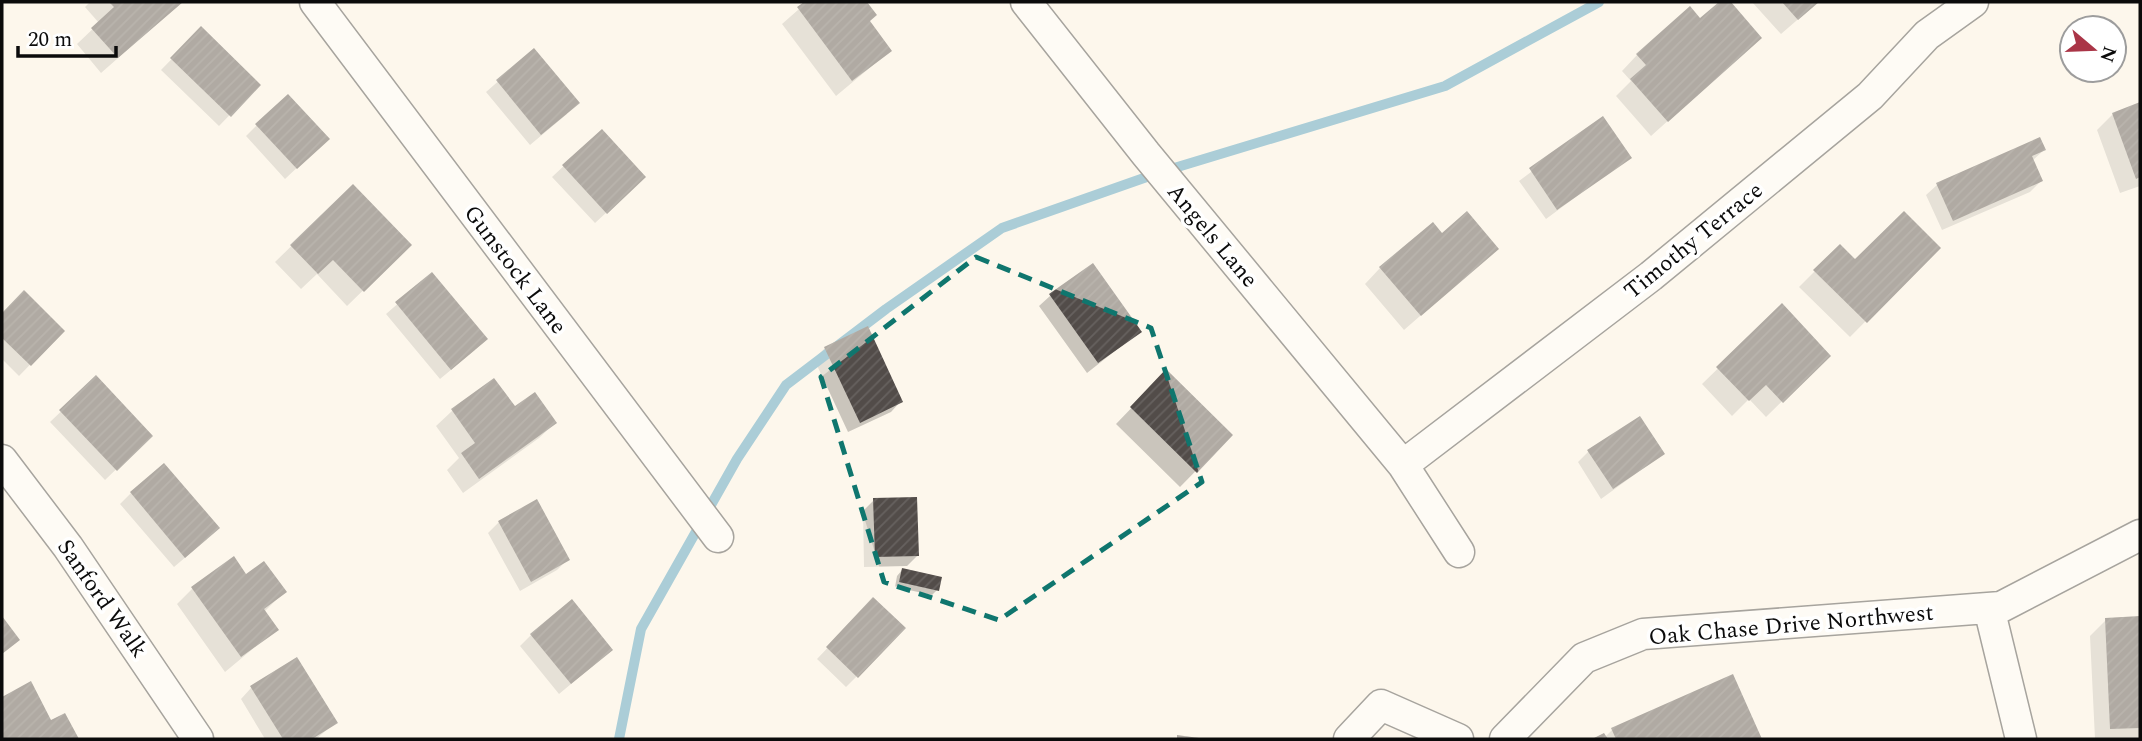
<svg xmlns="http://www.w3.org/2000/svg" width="2142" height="741" font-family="Spectral,serif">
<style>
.shadow{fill:#0003}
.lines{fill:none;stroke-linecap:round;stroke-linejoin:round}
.stream{stroke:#479abc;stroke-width:10}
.building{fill:url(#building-hatch)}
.minor-casing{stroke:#3e3e3e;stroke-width:33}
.minor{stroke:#fff;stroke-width:30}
.marked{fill:none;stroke:#0f766e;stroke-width:5;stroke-dasharray:14 9;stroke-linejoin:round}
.labels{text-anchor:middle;stroke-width:7;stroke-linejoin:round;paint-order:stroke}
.street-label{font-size:23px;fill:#0b0b0b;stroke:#fff}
</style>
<defs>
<pattern id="building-hatch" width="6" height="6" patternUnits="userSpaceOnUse" patternTransform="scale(1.75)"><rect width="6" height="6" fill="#524c49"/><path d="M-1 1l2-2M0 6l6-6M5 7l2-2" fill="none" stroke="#66615f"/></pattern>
</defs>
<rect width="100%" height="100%" fill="#fdf7ec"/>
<path class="shadow" d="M90,2H182L101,73L77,44L99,23L85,7Z
M807,2H865L875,15L868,22L890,51L836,96L782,24Z
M1721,2H1728L1760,38L1651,136L1616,96L1631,81L1622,71L1637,55L1700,21Z
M1752,2H1818L1781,34Z
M201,29L259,85L219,126L161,70Z
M534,50L567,114L530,145L486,92Z
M2140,104V186L2120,193L2097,130L2113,114Z
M1603,118L1630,157L1546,219L1519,181Z
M257,125L317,149L285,179L246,136Z
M601,131L633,188L595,223L552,177Z
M2044,150L2032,161L2041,181L2030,192L1942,230L1926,195L1937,185Z
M353,186L410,245L347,306L317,274L301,289L275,262Z
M1442,235L1497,249L1404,330L1365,284L1380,268Z
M1840,246L1855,262L1938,248L1850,337L1799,287Z
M432,274L475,350L440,379L386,314Z
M24,293L63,331L19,376L2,359V315Z
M1050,296L1139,332L1087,373L1039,306Z
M1782,306L1829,355L1766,417L1749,399L1732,416L1702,384Z
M825,348L901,401L891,412L848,432L814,359Z
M1166,372L1231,435L1180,487L1116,424Z
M96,378L151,436L105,480L50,422Z
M494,380L515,409L555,423L539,438L463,493L447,470L459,458L436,426L452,411Z
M1588,452L1663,454L1601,499L1578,462Z
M131,493L207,539L174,567L120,504Z
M874,500L918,555L907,566L864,567L863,511Z
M499,522L568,559L557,570L520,591L488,533Z
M902,570L937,590L932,595L895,587L897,576Z
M246,577L284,592L264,612L277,629L225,672L177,604L192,589Z
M873,600L857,676L846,687L817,659Z
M2140,618V739H2095L2090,636L2106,620Z
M531,635L600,660L559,694L520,646Z
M1733,676L1761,739H1595L1603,735L1605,737L1612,730Z
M30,684L51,722L64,715L77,739H2V699Z
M251,688L335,723L316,739H265L241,699Z"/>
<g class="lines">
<path class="stream" d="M619,739L641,629L737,459L786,385L886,309L1002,228L1161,172L1445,86L1599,2"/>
</g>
<path class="building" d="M109,2H183L118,58L91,28L114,7Z
M804,2H867L877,15L870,21L892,51L852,81L797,7Z
M1719,2H1731L1762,38L1668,122L1630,79L1646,65L1636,54L1690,6L1700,18Z
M1782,2H1819L1798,20Z
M201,26L261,85L231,117L170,58Z
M534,48L580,103L541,135L496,80Z
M288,94L330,139L297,169L255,124Z
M2140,102V177L2136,179L2112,113Z
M1603,116L1632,158L1557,210L1529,168Z
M602,129L646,177L607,214L562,165Z
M2040,137L2046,150L2032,156L2043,181L1953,221L1936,183Z
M353,184L412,245L364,292L333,260L318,274L290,245Z
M1467,211L1499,249L1421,316L1379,267L1433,222L1442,233Z
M1904,211L1941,248L1867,323L1813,270L1840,244L1855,259Z
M1093,263L1142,332L1098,363L1049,294Z
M432,272L488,339L451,370L395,302Z
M24,290L65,331L31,366L2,338V313Z
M1782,303L1831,356L1783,403L1766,385L1749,401L1716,367Z
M868,326L903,402L860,423L824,347Z
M1166,369L1233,435L1197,473L1130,407Z
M96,375L153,436L117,471L59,410Z
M494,378L515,406L535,392L557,423L479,479L461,453L475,443L451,409Z
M1640,416L1665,454L1613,489L1587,450Z
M164,463L220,528L185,558L130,492Z
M917,497L919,556L875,557L873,498Z
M537,499L570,560L531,582L498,521Z
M234,556L246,574L264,561L287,592L264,609L279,630L241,657L191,587Z
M902,568L942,577L939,591L899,582Z
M873,597L906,628L858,678L826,647Z
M572,599L613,650L571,684L530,634Z
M2,616L20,640L2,654Z
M2140,616V728L2110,729L2105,618Z
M297,657L338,723L312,739H283L250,686Z
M1733,674L1762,739H1616L1611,728Z
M31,681L51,720L65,713L79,739H2V697Z
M1604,733L1608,739H1592Z
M1177,735L1199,738V739H1177Z"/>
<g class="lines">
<g class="minor-casing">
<path id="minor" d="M315,2L718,537
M1026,2L1146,154L1403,465L1459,552
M2,460L68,547L198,739
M1403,465L1651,276L1870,96L1927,35L1973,2
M1989,608L2021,739
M1349,739L1381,705L1458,739
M1505,739L1584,658L1643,634L2001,607L2140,535"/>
</g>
<use href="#minor" class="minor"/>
</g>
<path d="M0 0H2142V741H0ZM976,257L1151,328L1202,482L999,620L884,582L821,377Z" fill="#fdf7ec" fill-opacity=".55" fill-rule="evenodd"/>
<path class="marked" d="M976,257L1151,328L1202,482L999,620L884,582L821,377Z"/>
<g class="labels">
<g class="street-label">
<text transform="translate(1213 235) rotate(50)" y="8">Angels Lane</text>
<text transform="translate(1693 240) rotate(-39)" y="8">Timothy Terrace</text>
<text transform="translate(516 269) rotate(53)" y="8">Gunstock Lane</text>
<text transform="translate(103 598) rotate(55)" y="8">Sanford Walk</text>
<text transform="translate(1791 624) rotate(-5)" y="8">Oak Chase Drive Northwest</text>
</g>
</g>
<rect width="2142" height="741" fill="none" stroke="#0b0b0b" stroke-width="7"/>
<g transform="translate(2093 49) rotate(109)"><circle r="33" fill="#ffffff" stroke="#9d9d9d" stroke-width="2"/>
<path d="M0-5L12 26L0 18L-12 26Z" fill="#aa3547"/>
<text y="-10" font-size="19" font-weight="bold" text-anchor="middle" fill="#0b0b0b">N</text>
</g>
<path d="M18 46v10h98v-10" fill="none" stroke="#0b0b0b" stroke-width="3.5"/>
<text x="28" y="46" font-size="21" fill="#0b0b0b" stroke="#ffffff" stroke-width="5" paint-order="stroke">20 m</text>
</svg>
